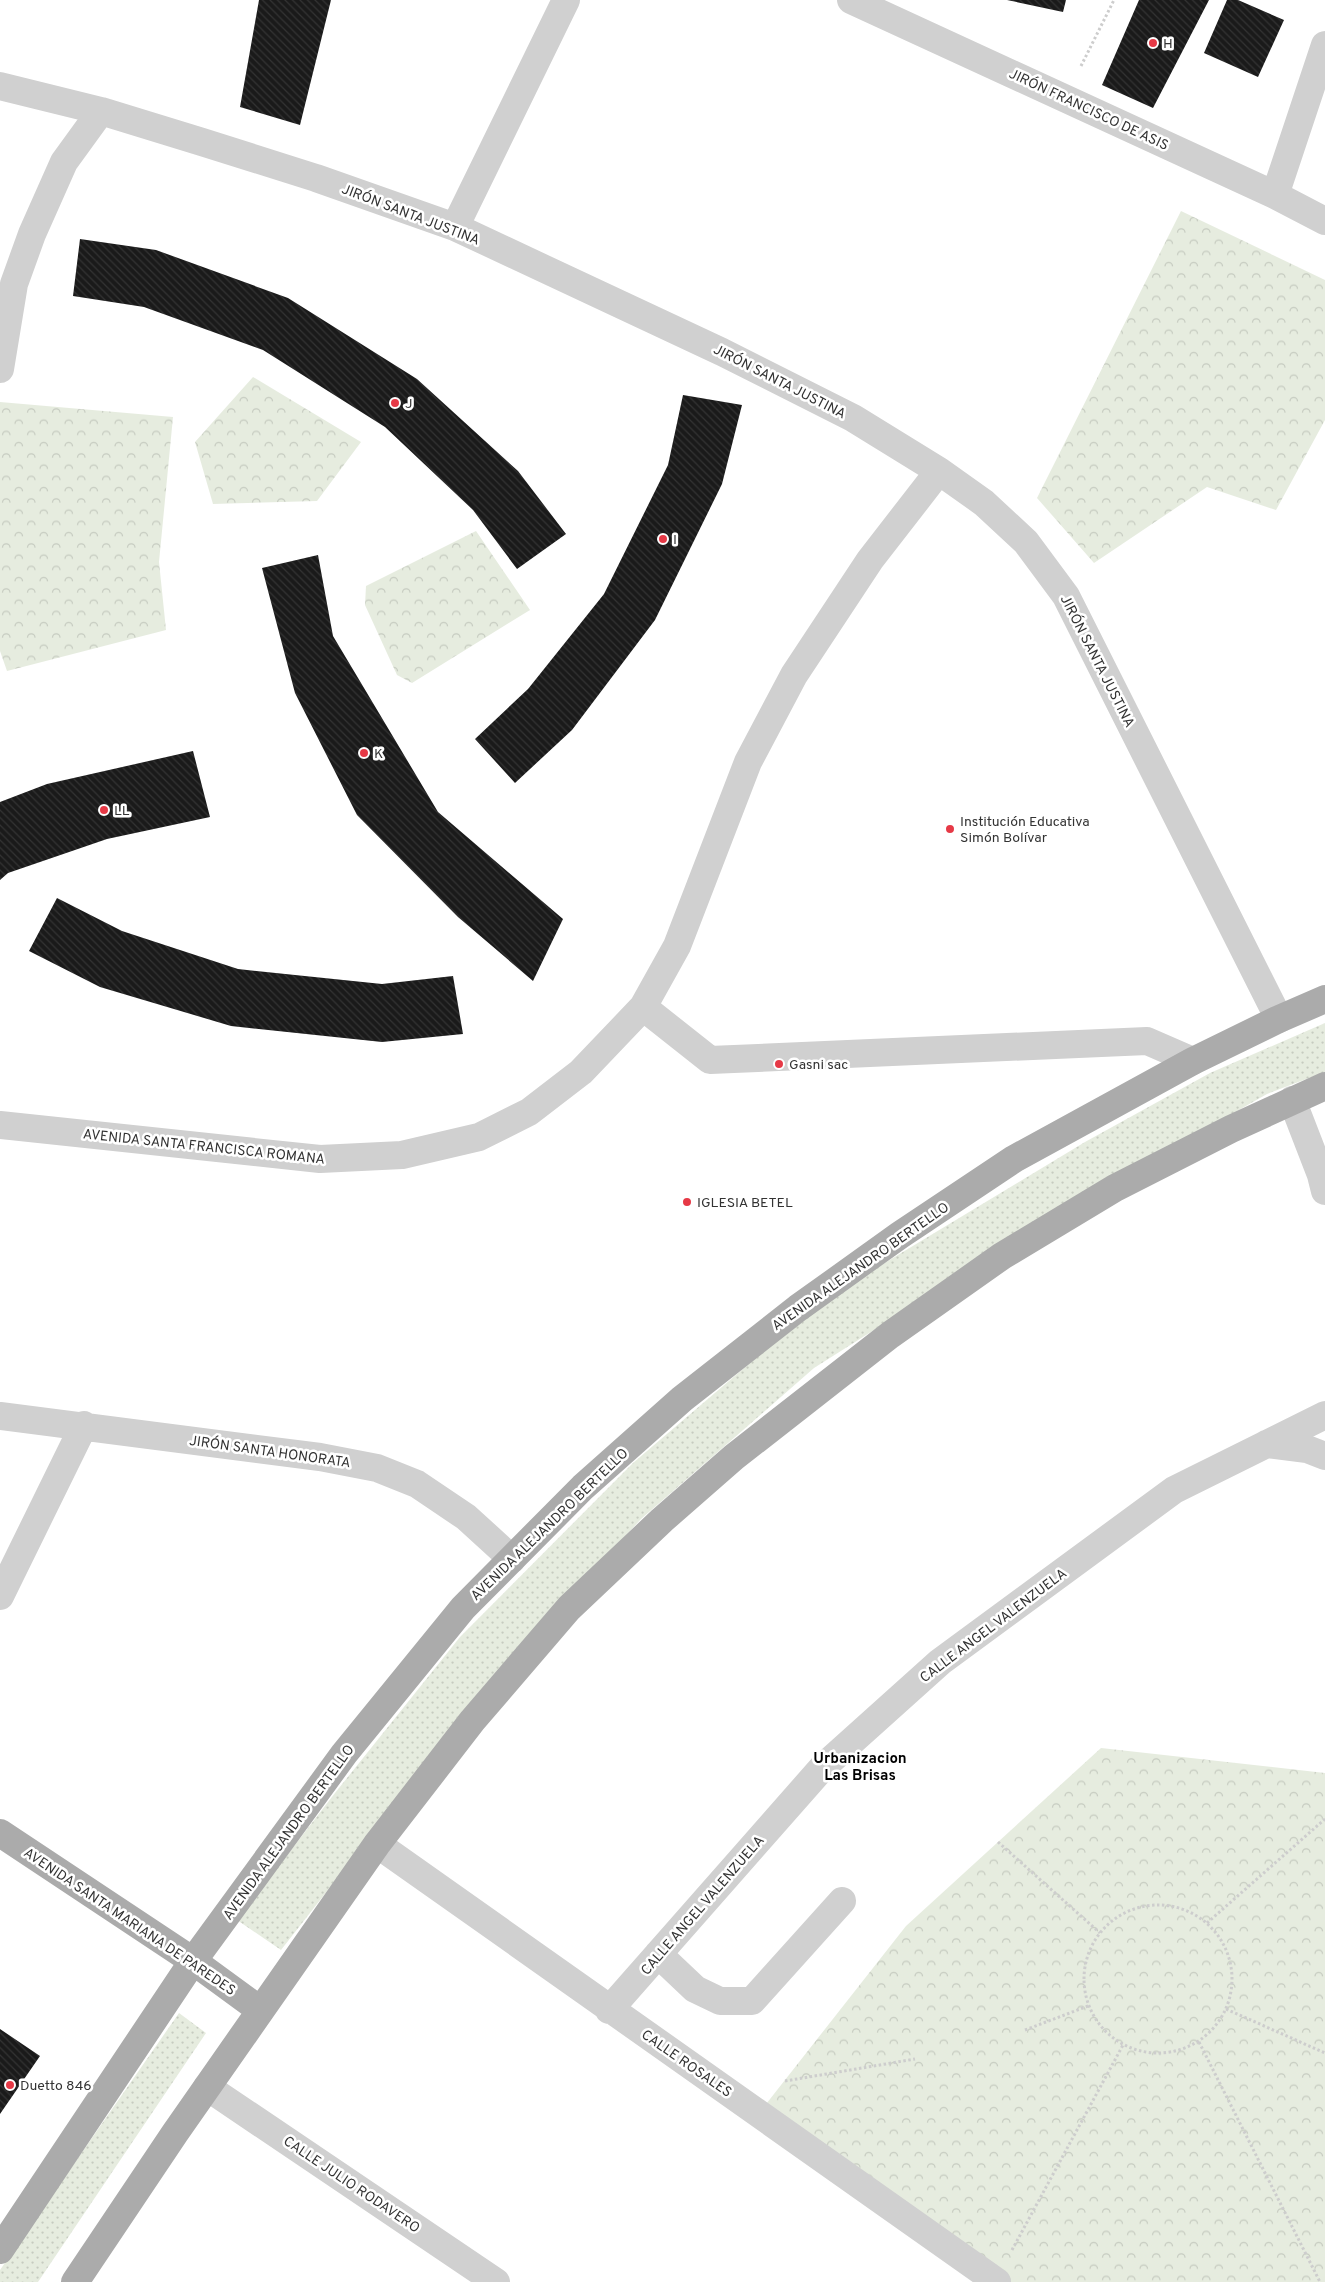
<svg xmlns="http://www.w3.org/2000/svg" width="1325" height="2282" font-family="Overpass,sans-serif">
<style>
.grass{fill:url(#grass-dots)}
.forest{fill:url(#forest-crowns)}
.building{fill:url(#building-back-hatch)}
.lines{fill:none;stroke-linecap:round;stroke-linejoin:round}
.path{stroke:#cdcdcd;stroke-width:3;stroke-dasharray:2.5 2.5;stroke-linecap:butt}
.minor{stroke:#d0d0d0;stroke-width:28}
.major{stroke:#ababab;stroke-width:28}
.poi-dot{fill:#e63946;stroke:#fff;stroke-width:2}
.labels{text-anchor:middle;stroke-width:5;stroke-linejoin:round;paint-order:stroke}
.poi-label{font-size:14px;fill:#333;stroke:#fff;text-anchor:start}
.street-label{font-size:14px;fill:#333;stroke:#fff}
.neighbourhood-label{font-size:15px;font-weight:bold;fill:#000;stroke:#fff}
</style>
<defs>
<pattern id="grass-dots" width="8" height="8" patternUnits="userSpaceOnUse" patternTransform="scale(1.25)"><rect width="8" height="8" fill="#e6ecdf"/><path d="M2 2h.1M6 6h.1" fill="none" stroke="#c6cbc0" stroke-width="1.8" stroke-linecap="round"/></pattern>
<pattern id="forest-crowns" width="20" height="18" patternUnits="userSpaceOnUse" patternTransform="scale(1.25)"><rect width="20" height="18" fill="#e6ecdf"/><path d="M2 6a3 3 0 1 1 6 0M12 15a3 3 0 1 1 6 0" fill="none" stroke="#c6cbc0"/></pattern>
<pattern id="building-back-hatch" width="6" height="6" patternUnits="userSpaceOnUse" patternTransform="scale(1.25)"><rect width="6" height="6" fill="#1a1a1a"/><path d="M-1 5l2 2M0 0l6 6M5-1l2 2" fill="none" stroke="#333"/></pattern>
</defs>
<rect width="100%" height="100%" fill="#fff"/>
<path class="grass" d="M1325,1023V1072L1267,1094L1073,1204L814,1368L641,1519L489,1684L281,1950L237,1920L335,1793L460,1637L633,1463L825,1299L1085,1142L1210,1073Z
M179,2013L206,2033L38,2282H0V2270Z"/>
<path class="forest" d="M1181,211L1325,280V420L1276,510L1207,487L1094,563L1037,498Z
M253,377L361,442L317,501L213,504L195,442Z
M0,402L173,417L159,562L166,630L7,671L0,651Z
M476,531L530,610L412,683L397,675L365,605L366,586Z
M1101,1748L1325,1773V2282H997L759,2113L906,1926Z"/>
<path class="building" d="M259,0H331L300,125L240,107Z
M1007,0H1066L1063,12Z
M1139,0H1209L1153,108L1102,85Z
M1227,0H1238L1284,20L1258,77L1204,53Z
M80,239L156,250L288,298L417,379L518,471L566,534L517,569L473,510L385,427L263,350L144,307L73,296Z
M683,395L742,405L722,484L655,620L572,730L515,783L475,739L528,689L604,594L668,465Z
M318,555L333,636L438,812L563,919L533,981L458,917L357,815L295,693L262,568Z
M193,751L210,817L107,839L8,873L0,880V802L47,784Z
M57,898L122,931L238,969L382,984L453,976L463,1034L382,1042L231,1026L100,987L29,951Z
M0,2029L40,2056L0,2114Z"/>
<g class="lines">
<path class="path" d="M1081,66L1114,0
M998,1842L1100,1933
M1084 1979a74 74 0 1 1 148 0a74 74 0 1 1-148 0Z
M1207,1923L1325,1819
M1226,2009L1325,2053
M1025,2030L1088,2006
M1199,2042L1320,2282
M785,2081L915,2059
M1012,2250L1123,2045"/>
<path class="minor" d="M851,0L1275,195L1325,221
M0,86L101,111L202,142L316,178L455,227L722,352L853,418L939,471L984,503L1026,542L1066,596L1279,1019
M1275,195L1325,45
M455,227L566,0
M0,369L14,284L32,234L64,162L101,111
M643,1007L710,1060L1147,1041L1193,1061
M1292,1100L1321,1175L1325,1191
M0,1125L320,1159L402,1155L479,1137L529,1112L581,1072L643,1007L677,946L748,762L794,675L870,560L939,471
M0,1416L320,1457L377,1468L417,1484L466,1517L512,1559
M1266,1444L1307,1449L1325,1456
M0,1596L84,1425
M377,1844L997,2282
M658,1954L695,1989L720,2001H752L842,1901
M609,2010L822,1768L940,1662L1174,1490L1325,1415
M207,2087L496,2282"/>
<path class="major" d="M0,1833L193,1961L260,2010
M0,2250L193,1961L344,1754L463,1608L583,1487L682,1399L798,1308L900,1235L1014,1159L1193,1061L1279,1019L1325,999
M75,2282L175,2133L377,1844L472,1721L569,1608L662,1520L734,1457L890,1335L1002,1256L1115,1188L1231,1129L1325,1086"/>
</g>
<g class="poi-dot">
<circle cx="1153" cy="43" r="5"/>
<circle cx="395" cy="403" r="5"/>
<circle cx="663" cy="539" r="5"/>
<circle cx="364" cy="753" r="5"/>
<circle cx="104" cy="810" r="5"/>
<circle cx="950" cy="829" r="5"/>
<circle cx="779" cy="1064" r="5"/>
<circle cx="687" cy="1202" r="5"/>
<circle cx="10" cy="2085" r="5"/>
</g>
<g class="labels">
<g class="poi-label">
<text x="1163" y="48">H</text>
<text x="405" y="408">J</text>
<text x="673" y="544">I</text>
<text x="374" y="758">K</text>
<text x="114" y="815">LL</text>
<text x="960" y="826">Institución Educativa<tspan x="960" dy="16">Simón Bolívar</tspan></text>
<text x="789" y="1069">Gasni sac</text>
<text x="697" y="1207">IGLESIA BETEL</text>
<text x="20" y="2090">Duetto 846</text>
</g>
<g class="street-label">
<text transform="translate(1089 109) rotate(25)" y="5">JIRÓN FRANCISCO DE ASIS</text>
<text transform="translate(411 214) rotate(21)" y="5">JIRÓN SANTA JUSTINA</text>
<text transform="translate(780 381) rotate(27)" y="5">JIRÓN SANTA JUSTINA</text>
<text transform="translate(1098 661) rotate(63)" y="5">JIRÓN SANTA JUSTINA</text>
<text transform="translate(204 1146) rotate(6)" y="5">AVENIDA SANTA FRANCISCA ROMANA</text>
<text transform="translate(860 1266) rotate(-35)" y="5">AVENIDA ALEJANDRO BERTELLO</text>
<text transform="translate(270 1451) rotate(8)" y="5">JIRÓN SANTA HONORATA</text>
<text transform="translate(549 1524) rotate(-44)" y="5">AVENIDA ALEJANDRO BERTELLO</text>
<text transform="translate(993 1625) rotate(-37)" y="5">CALLE ANGEL VALENZUELA</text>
<text transform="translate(288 1832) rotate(-54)" y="5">AVENIDA ALEJANDRO BERTELLO</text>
<text transform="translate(702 1905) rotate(-49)" y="5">CALLE ANGEL VALENZUELA</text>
<text transform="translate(130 1921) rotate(34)" y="5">AVENIDA SANTA MARIANA DE PAREDES</text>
<text transform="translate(687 2063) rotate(35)" y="5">CALLE ROSALES</text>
<text transform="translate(352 2184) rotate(34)" y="5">CALLE JULIO RODAVERO</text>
</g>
<g class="neighbourhood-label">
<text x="860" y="1763">Urbanizacion<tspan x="860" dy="17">Las Brisas</tspan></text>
</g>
</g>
</svg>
